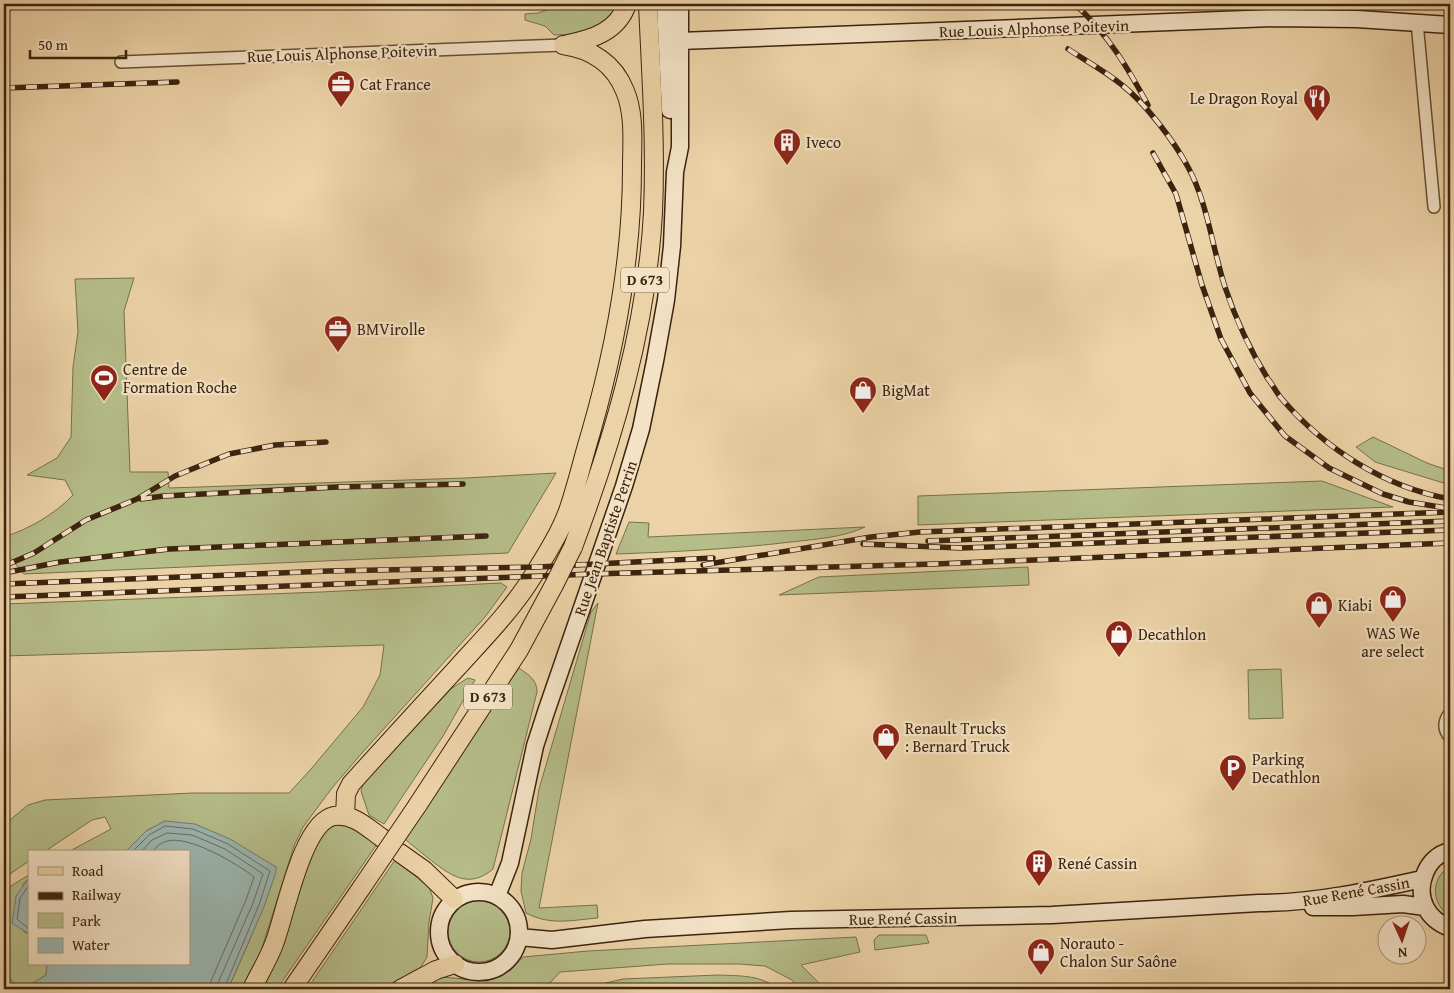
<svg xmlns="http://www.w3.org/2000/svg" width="1454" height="993" font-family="'Gentium Book Plus',serif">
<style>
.green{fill:#b5bd89;stroke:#78704c}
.water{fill:#9bb6b1;stroke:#757b70}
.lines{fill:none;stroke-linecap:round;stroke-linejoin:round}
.shore{stroke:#6c6c60;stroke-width:1}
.street-casing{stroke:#684f34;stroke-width:14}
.secondary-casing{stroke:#3c230e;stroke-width:19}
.primary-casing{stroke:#3c230e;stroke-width:20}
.street{stroke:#f3e2c6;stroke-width:11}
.secondary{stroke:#f3e2c6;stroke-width:16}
.primary{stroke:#ecd3a7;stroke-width:18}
.rail-casing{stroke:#3c230e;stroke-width:5.5}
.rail{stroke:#f3e2c6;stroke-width:4;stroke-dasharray:11;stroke-linecap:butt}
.primary-bridge-casing{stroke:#3c230e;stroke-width:20;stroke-linecap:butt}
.primary-bridge{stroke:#ecd3a7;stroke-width:18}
.labels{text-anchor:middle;stroke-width:4.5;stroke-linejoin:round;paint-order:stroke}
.shield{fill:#f3e2c6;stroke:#735c45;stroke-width:1}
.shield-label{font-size:15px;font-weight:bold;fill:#3c230e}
.street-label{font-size:16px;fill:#3c230e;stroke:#f3e2c6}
.poi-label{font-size:16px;fill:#3c230e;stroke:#f3e2c6;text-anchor:start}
</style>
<rect width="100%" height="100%" fill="#ecd3a7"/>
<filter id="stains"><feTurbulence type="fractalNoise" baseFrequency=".004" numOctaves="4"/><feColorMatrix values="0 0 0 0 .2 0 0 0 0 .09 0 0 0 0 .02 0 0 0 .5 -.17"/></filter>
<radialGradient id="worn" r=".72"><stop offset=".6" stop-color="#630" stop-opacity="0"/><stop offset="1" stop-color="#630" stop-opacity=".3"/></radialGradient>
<path class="green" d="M563,4H617C614,14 600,28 590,32C579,35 565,34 554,35L545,26L525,20V14L538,13Z
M134,278L124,311L130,472H168L169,488L466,478L556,473L508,553L24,574L8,555L4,556V537C29,529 55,514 73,495L65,480L27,475L57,458L71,437L73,367L78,332L75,279Z
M1373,437L1427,463L1450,471V485L1375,462L1356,447Z
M1322,481L1393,507L918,525V496Z
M629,522L649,523L648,537L865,527C841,538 816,539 791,542C733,549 674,552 616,554Z
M1028,567L1029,585L779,595L819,577Z
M501,583L507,587L485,617L362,753L332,788L303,827L294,846L261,951L242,989H228L249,942L276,867L165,821L146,831L126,851L68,852L111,829L105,817L92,820L44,852H29V861L4,878V825L28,805L45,800L193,793H289L311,769L363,707L380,675L384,645L4,656V604L321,592Z
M598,603L539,908L597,905L598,918C572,920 551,926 526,913L521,891L522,873L531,839L539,789L591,612Z
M519,668C529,675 537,680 537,692L493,869C468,890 450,875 428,858C420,851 411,845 404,838Z
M1281,669L1283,718L1249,719L1248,670Z
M468,678L475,680L443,736L384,824L369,815L361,791L364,781L452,688Z
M342,824H346L377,844L277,989H259L308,859L324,831L333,825Z
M395,860L429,887L433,898L429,922L427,957L421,967L381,989H307Z
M1450,866V917C1431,903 1430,879 1450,866Z
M29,875V878L23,884L24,932L29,934V964H47L46,975L30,985L16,986L4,971V890Z
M448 931a31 31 0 1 1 62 0a31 31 0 1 1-62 0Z
M879,935H926L929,943L875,950L874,940Z
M856,937L860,952L801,965L825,989H800L792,980L765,966L739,964H668L560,972L550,983L533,989H419L428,983L442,977L487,981L511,970L523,957L588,951Z
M718,975C744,976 758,975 780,989L774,985H756L740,989L670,988L666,989H580L623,979Z"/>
<path class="water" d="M165,821L195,824L230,839L276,867V872L264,907L228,989H4V971L16,985H30L46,975L47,964H189V852H122L126,851L146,831Z
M29,878V934L12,923L16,896Z
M756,985H774L778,989H740Z"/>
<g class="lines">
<path class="shore" d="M132,852L149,835L165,826L193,829L228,844L270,871L259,905L224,989
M141,852L152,840L167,833L192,835L225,849L263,874L253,903L218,983L217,989
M152,852C156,847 161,842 168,841C188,835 238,864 254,877L246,900L211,981L210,989
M29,885L20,898L17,919L29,929"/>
<g class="street-casing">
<path id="street" d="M1417,22L1434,207
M121,62L563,45
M1450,713C1443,722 1443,729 1450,737"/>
</g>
<g class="secondary-casing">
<path id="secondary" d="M665,4L670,110
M680,41L1274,18L1357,19L1450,25
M1450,851C1426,856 1415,887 1426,908C1431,918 1440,924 1450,928
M439 932a40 40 0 1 1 80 0a40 40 0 1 1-80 0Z
M497,896L510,863L535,746L546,712L624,486L641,429L655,361L666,300L672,246L675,172L680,147V4
M1313,907H1353L1403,904L1425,907
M519,937L552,940L645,929L791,920L1052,915L1259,903C1314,903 1368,891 1422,879"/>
</g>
<g class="primary-casing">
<path id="primary" d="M568,44C593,39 618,31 627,4
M573,547C613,440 647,327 653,212C656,143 651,73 648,4
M417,806L519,650L554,585
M345,816L346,794L351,784C386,745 421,707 456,669C483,639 512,610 533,576C546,555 560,533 568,511C577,485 583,458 591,432C616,345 632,259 632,168C632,143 635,115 625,91C614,63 591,49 563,45
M400,853L424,870L454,899
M252,989C259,974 268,960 274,944C285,916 302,822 334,816C353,813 368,828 382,838
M292,989L362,887
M401,989L436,970L455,964"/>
</g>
<use href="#street" class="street"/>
<use href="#secondary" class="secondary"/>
<use href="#primary" class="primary"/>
<g class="rail-casing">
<path id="rail" d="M1075,4C1109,36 1126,65 1148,105
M1068,49C1086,61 1105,71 1122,85C1145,103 1174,141 1188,167C1208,204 1212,247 1225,287C1236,320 1250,350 1268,379C1273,385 1276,392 1281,398C1325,449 1384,487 1450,499
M4,88L177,82
M1153,153L1176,194L1202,285L1221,339L1250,393L1285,436L1329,468L1383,494L1409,502L1446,508
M141,499L164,496L338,487L463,484
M928,541L1450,521
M863,544L961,548L1450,530
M703,565L871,537L920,532L1450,512
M4,566L34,553L86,520L137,499L175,476L229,454L275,445L326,442
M4,573L60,562L169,549L486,536
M4,584L329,571L538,567L713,558
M4,597L593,574L935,564L1450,543"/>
</g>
<use href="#rail" class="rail"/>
<g class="primary-bridge-casing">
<path id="primary-bridge" d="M554,585L573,547
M362,887L417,806"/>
</g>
<use href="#primary-bridge" class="primary-bridge"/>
</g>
<defs>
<g id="office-pin" transform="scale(1.4375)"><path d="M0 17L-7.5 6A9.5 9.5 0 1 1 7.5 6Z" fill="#8f2418" stroke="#f3e2c6"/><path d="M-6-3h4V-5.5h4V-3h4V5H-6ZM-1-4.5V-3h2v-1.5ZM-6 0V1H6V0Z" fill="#fff"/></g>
<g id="restaurant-pin" transform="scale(1.4375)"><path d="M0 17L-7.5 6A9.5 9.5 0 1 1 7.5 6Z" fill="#8f2418" stroke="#f3e2c6"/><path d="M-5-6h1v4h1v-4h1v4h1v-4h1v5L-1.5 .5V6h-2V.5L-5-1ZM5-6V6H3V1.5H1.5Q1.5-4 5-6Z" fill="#fff"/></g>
<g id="building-pin" transform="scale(1.4375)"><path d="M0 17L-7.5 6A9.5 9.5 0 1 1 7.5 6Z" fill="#8f2418" stroke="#f3e2c6"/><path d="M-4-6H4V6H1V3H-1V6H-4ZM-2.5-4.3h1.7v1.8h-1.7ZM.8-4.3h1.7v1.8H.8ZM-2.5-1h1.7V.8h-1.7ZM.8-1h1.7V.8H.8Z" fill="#fff"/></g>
<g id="stadium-pin" transform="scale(1.4375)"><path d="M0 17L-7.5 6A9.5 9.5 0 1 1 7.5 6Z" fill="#8f2418" stroke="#f3e2c6"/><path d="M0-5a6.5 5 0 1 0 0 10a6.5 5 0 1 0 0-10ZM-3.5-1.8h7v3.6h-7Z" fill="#fff"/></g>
<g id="shop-pin" transform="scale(1.4375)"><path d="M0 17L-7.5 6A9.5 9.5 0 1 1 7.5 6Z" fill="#8f2418" stroke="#f3e2c6"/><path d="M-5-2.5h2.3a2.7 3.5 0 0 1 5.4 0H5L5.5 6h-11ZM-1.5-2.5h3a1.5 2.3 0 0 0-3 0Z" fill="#fff"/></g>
<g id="parking-pin" transform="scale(1.4375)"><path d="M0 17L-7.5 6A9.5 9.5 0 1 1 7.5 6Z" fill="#8f2418" stroke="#f3e2c6"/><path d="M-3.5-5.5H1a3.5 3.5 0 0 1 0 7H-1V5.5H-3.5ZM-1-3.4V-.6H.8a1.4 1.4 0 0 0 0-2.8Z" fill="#fff"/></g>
</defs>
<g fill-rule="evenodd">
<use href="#office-pin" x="341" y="84"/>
<use href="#restaurant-pin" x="1317" y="98"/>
<use href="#building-pin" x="787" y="142"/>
<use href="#office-pin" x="338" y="329"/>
<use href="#stadium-pin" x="104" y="378"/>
<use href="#shop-pin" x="863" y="390"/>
<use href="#shop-pin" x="1393" y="599"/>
<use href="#shop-pin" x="1319" y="605"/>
<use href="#shop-pin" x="1119" y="634"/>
<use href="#shop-pin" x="886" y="737"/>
<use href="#parking-pin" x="1233" y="768"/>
<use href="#building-pin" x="1039" y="863"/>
<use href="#shop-pin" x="1041" y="952"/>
</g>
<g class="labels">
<g class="shield">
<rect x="621" y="267.5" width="48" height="25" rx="4"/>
<rect x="464" y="684.5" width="48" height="25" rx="4"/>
</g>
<g class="shield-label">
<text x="645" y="285">D 673</text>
<text x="488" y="702">D 673</text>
</g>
<g class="street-label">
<text transform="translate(1034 28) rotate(-2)" y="6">Rue Louis Alphonse Poitevin</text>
<text transform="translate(342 53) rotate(-2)" y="6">Rue Louis Alphonse Poitevin</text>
<text transform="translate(605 538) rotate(-71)" y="6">Rue Jean Baptiste Perrin</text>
<text transform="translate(1356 891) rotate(-10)" y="6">Rue René Cassin</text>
<text transform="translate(903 918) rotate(-1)" y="6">Rue René Cassin</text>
</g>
<g class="poi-label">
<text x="360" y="90">Cat France</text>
<text x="1298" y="104" text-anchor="end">Le Dragon Royal</text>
<text x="806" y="148">Iveco</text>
<text x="357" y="335">BMVirolle</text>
<text x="123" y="375">Centre de<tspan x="123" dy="18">Formation Roche</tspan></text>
<text x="882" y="396">BigMat</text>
<text x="1338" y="611">Kiabi</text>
<text x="1393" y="639" text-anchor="middle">WAS We<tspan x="1393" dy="18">are select</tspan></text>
<text x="1138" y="640">Decathlon</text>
<text x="905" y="734">Renault Trucks<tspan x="905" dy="18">: Bernard Truck</tspan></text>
<text x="1252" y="765">Parking<tspan x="1252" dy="18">Decathlon</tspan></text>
<text x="1058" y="869">René Cassin</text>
<text x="1060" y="949">Norauto -<tspan x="1060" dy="18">Chalon Sur Saône</tspan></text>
</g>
</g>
<rect width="1454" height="993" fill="none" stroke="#ecd3a7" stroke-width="20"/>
<rect x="5" y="5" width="1444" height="983" fill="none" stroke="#3c230e" stroke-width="2.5"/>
<rect x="10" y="10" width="1434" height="973" fill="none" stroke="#3c230e"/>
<rect x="28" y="850" width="162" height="115" fill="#f3e2c6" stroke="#aa967c"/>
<rect x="38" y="867" width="25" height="8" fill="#ecd3a7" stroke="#aa967c"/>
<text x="72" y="876" font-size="15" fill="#3c230e">Road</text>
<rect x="38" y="892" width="25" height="8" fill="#3c230e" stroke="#aa967c"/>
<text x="72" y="900" font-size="15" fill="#3c230e">Railway</text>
<rect x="38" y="913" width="25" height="15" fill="#b5bd89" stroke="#aa967c"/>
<text x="72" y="926" font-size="15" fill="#3c230e">Park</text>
<rect x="38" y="938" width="25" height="15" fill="#9bb6b1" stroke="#aa967c"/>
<text x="72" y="950" font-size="15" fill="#3c230e">Water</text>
<g transform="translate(1402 940) rotate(177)"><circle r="24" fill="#f3e2c6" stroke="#aa967c"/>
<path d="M0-4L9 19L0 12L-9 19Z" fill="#8f2418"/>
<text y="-8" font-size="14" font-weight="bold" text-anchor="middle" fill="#3c230e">N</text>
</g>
<path d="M30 50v8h96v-8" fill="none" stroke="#3c230e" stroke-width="2.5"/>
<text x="38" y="50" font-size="15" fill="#3c230e" stroke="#f3e2c6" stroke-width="4" paint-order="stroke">50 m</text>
<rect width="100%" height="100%" filter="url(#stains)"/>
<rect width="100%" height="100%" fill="url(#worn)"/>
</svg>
